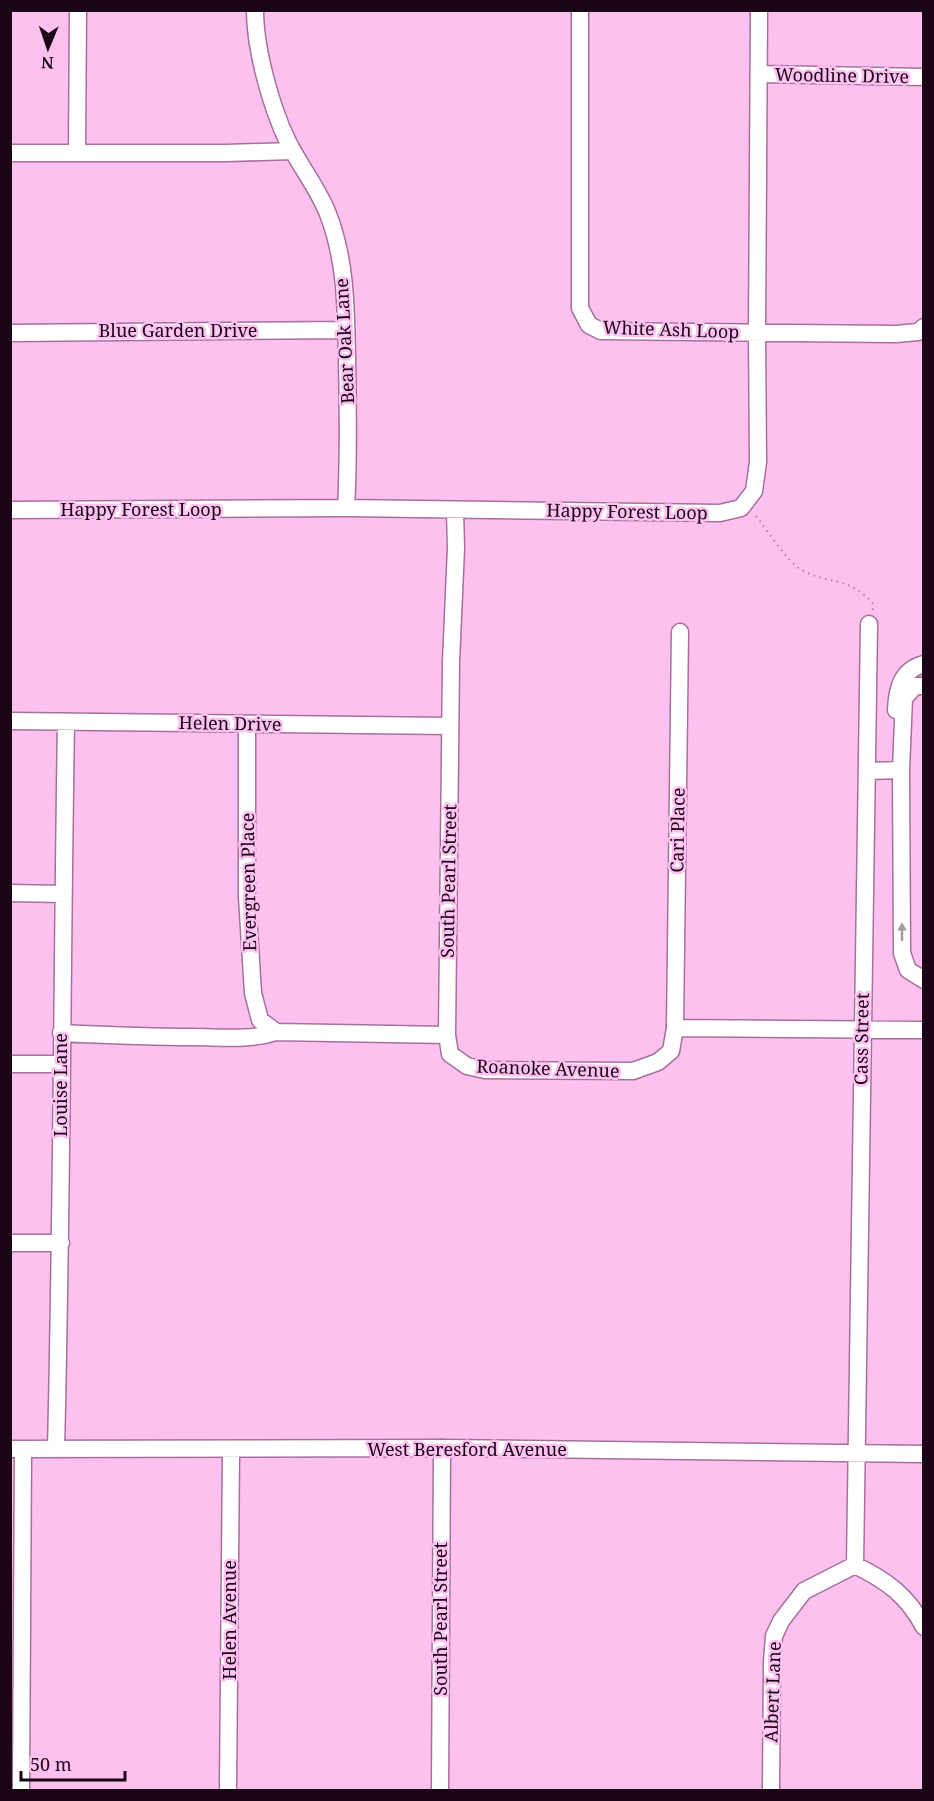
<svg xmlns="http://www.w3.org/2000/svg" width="934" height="1801" font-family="'Noto Serif',serif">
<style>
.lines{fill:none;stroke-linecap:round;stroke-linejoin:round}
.minor-casing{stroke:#a6709c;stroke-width:19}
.path{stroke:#ae80a4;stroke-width:2;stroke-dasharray:1.5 4.5;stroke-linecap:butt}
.minor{stroke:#fff;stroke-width:16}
.oneway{fill:#a39ba2}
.labels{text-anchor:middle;stroke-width:5;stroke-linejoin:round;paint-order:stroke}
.street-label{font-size:18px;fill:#1a0617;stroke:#fdc1f0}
</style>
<rect width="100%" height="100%" fill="#fdc1f0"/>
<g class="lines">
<g class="minor-casing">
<path id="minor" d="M255,10C255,49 271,107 288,142C300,166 319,190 328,214C346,260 346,309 347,358C348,408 349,457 346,508
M580,10V308L589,325L601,331L896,334L918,332L924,327
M760,74L924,77
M77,152L78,10
M10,153H227L293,151
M10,333L346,330
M10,510L346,508L720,513L741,508L754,491L758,462L757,332L759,10
M455,511L456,548L451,662L447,1035L450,1054L467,1066L485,1070L633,1071L658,1062L671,1051L675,1028L924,1030
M924,686H915L904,698L901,770L902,953L908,970L924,980
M896,710C897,689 901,670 924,664
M10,721L450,726
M247,724V897L253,993L260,1020L276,1032
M868,771L901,770
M10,893L63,894
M675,1028L680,632
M61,1033C105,1035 149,1037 192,1037C220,1037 249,1041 276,1032L447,1035
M10,1064H61
M10,1243H61
M10,1449L442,1448L924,1454
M56,1449C62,1207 62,964 66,722
M855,1565L869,624
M855,1565C887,1581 907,1595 924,1627
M21,1790L23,1449
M228,1790L231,1450
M440,1790L442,1448
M771,1790L772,1662L774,1636L781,1621L804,1591L855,1565"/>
</g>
<path class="path" d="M756,516C768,531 785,559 800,569C829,586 849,575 873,604V610"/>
<use href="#minor" class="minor"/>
</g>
<defs><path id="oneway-solid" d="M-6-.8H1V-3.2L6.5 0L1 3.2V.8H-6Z" transform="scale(1.5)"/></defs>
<use class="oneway" href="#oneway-solid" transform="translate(902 932) rotate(-90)"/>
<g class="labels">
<g class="street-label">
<text transform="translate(842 76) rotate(1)" y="6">Woodline Drive</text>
<text transform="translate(671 330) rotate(2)" y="6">White Ash Loop</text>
<text x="178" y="337">Blue Garden Drive</text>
<text transform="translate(345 341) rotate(-93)" y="6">Bear Oak Lane</text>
<text x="141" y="516">Happy Forest Loop</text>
<text transform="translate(627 512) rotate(1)" y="6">Happy Forest Loop</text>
<text transform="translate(230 724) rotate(1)" y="6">Helen Drive</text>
<text transform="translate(678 830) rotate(-89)" y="6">Cari Place</text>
<text transform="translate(449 881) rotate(-89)" y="6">South Pearl Street</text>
<text transform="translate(249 882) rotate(-91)" y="6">Evergreen Place</text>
<text transform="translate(862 1039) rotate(-89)" y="6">Cass Street</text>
<text transform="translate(548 1069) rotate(2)" y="6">Roanoke Avenue</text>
<text transform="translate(61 1085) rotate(-90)" y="6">Louise Lane</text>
<text x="467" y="1456">West Beresford Avenue</text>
<text transform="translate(441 1619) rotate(-90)" y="6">South Pearl Street</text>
<text transform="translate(230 1620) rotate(-90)" y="6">Helen Avenue</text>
<text transform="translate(773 1692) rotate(-88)" y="6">Albert Lane</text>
</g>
</g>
<rect width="934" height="1801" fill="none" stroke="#1a0617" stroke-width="24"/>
<g transform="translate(48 48) rotate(182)" stroke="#fdc1f0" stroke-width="4.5" paint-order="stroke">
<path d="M0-4.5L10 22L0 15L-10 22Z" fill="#1a0617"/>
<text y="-9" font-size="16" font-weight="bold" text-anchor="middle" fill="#1a0617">N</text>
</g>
<path d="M21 1771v9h104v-9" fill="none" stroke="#1a0617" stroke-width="3"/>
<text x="30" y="1771" font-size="18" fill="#1a0617" stroke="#fdc1f0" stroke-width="4.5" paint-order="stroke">50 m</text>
</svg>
